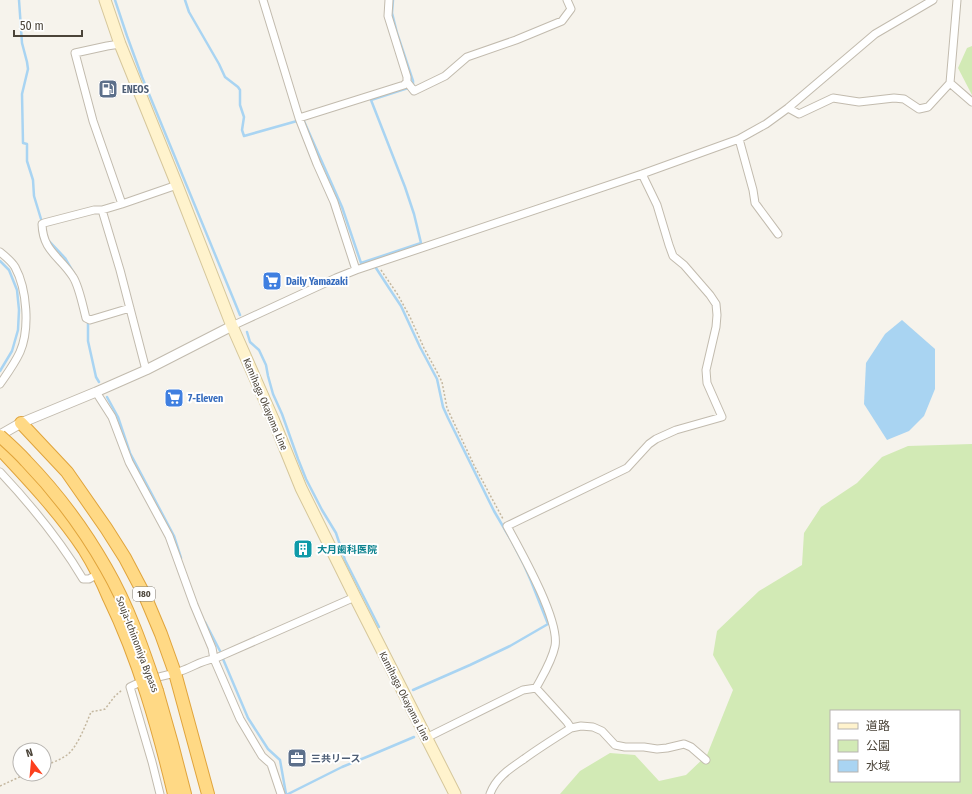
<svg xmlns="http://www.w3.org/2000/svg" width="972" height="794" font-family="'Fira Sans Condensed','Noto Sans JP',sans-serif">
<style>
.green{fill:#d2eab5;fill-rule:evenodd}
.water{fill:#a9d4f2}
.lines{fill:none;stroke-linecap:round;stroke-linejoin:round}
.stream{stroke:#a9d4f2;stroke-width:2.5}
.minor-casing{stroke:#c2bbae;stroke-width:9}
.tertiary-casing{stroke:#c2bbae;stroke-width:11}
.secondary-casing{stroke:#d6c79b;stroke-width:13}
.trunk-casing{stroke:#e0a43c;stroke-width:14}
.path{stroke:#c4b79f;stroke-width:1.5;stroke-dasharray:2 2;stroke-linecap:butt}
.minor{stroke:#fff;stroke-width:7}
.tertiary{stroke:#fff;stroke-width:9}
.secondary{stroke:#fff3cd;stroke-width:11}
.trunk{stroke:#ffd985;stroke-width:12}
.trunk-bridge-casing{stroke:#e0a43c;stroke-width:14;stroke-linecap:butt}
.trunk-bridge{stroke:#ffd985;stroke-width:12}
.labels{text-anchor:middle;stroke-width:4;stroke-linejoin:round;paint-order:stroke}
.shield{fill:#fff;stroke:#817c74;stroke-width:1}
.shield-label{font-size:9px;font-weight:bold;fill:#4b4439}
.service-label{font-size:10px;font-weight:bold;fill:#4e5e75;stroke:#fff;text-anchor:start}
.shop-label{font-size:10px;font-weight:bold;fill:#366cbe;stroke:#fff;text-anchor:start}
.street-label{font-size:10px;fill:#4b4439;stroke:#fff}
.culture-label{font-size:10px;font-weight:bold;fill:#0d838f;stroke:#fff;text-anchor:start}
</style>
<rect width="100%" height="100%" fill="#f6f3ec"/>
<path class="green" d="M972,46V95L958,68L967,48Z
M972,444V794H560L580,771L610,753L635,755L659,781L686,775L707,755L733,690L713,655L717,631L759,591L802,565L804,533L821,507L857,483L882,457L908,446ZM831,711H959V781H831Z"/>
<path class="water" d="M902,320L935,349V389L924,416L909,431L887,440L864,404L866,363L885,334Z"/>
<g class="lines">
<path class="stream" d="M19,0L22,43L27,62L28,69L22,94L23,143L27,144V161L33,180L34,196L41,219L43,223
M115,0L127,36L142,77L240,315
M185,0L189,12L219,64L225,77L238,87L240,90V105L244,117L242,130L244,136L297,121
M303,119L342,207L361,263L373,259
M49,241L65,258L76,277
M373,260V259L421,243L414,214L405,187L371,100L408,88L413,85V81L397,33L392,13L393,0
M0,261L9,270L17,290L19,310L18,330L12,351L0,371
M376,268L389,288L401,306L420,347L437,379L443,407L448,418L494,511L511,540L524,565L531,581L548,624L510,646L470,665L413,690
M88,320V341L96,377L99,382
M247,332L250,342L259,350L266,365L268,376L273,394L282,414L298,459L306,479L322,510L336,533L345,560L379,627
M107,397L118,417L130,453L174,536L181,558
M205,622L220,651
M223,659L248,718L268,749L280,760L286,794
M288,794L342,767L369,756L414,737"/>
<g class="minor-casing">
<path id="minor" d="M263,0L299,118L317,164L334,202L356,270
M957,0L950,83L972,102
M120,44L107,46L75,53L93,121L122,204
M407,82L414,91L445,76L467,57L516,40L562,21L571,9L567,0
M788,108L799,114L833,98L859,102L894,98L904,99L919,109L928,107L950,83
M299,118L404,85L407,82V77L388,16L389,0
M739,139L753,190L755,203L778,234
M102,210L120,270L146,370
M0,252C5,256 12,262 15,267C27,289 30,329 20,352C15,363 7,374 0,384
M130,308L90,320L86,318C83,307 79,286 73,277C60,256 43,252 42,224L44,223L94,210H102L122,204L177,185
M232,326L336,278L356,270L642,174L739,139L766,124L788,108L875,34L933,0
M96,392L112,417L129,462L169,536L194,605L212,648L214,659L240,719L262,756L271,764L281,794
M0,472C31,505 60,540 83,579H89L98,574
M571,728L581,726L593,727L602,731L615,745L625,747H644L657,749L667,748L684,744L691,747L706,760
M426,738L523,690L536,688
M160,794L152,762L130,687C146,678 164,677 181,671C193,667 202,660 214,659L355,597
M490,794C496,777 511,768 524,759C539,748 555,738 571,728L567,722L536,688C543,675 552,661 555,646C560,620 520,550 507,526L627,468L649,444L656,439L676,430L722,417L707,383L706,370L716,327L717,315L716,304L710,295L684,265L673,256L669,245L657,205L642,174"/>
</g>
<g class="tertiary-casing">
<path id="tertiary" d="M0,435L21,423L96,392L146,370L232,326"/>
</g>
<g class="secondary-casing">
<path id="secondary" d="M105,0L120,44L177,185L232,326L273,419L301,488L355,597L455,794"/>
</g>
<g class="trunk-casing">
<path id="trunk" d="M21,423L67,472L106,528L125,558L145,596L161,634L175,673L208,794
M0,449C30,481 60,513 84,549C94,565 102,581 109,598C139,660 158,727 174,794
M157,691L172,744L185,794"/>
</g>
<path class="path" d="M381,270L398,295L410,317L424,348L437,372L442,382L447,408L474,465L503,519
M44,766C51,763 60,760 67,755C77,748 86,724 91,712L95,711L102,710L105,709L115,696L122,690
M0,786L26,774"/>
<use href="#minor" class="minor"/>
<use href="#tertiary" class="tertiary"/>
<use href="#secondary" class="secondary"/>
<use href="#trunk" class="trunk"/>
<g class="trunk-bridge-casing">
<path id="trunk-bridge" d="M0,436C9,444 18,452 26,461C56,492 85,531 106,568C128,606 143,649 157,691"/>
</g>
<use href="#trunk-bridge" class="trunk-bridge"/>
</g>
<defs>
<g id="fuel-square" transform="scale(1)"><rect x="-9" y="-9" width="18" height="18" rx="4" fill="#5c6f8a" stroke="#fff"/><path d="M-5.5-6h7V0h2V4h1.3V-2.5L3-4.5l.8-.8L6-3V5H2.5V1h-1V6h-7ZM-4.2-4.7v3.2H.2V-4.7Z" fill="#fff"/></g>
<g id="supermarket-square" transform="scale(1)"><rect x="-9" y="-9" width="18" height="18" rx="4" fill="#3f7fe0" stroke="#fff"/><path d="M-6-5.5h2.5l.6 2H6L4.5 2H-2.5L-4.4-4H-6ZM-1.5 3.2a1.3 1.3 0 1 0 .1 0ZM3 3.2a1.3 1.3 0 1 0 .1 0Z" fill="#fff"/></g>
<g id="building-square" transform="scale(1)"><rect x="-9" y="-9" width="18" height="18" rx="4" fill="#0f9aa8" stroke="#fff"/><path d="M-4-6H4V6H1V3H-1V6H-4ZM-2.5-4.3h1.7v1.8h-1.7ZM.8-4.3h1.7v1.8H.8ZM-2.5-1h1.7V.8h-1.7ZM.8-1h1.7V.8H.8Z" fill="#fff"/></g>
<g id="office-square" transform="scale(1)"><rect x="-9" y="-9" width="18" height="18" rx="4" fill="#5c6f8a" stroke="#fff"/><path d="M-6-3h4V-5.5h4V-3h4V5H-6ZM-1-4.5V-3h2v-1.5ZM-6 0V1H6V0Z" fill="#fff"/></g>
</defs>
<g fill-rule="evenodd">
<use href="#fuel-square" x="108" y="89"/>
<use href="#supermarket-square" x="272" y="281"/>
<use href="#supermarket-square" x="174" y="398"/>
<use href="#building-square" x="303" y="549"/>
<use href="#office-square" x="297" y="758"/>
</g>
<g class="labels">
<rect class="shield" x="133" y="587" width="22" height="14" rx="3"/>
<g class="shield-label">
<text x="144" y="597">180</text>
</g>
<g class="service-label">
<text x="122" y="93">ENEOS</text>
<text x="311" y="762">三共リース</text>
</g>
<g class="shop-label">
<text x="286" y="285">Daily Yamazaki</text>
<text x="188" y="402">7-Eleven</text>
</g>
<g class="street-label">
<text transform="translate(266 404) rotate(67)" y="4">Kamihaga Okayama Line</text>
<text transform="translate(138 644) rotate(69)" y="4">Souja-Ichinomiya Bypass</text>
<text transform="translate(405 696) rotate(63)" y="4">Kamihaga Okayama Line</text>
</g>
<g class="culture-label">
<text x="317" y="553">大月歯科医院</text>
</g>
</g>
<rect x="830" y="710" width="130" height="72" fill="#ffffff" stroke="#b7b4b0"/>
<rect x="838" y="723" width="20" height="6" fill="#fff3cd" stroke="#b7b4b0"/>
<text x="866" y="730" font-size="12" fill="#4b4439">道路</text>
<rect x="838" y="740" width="20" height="12" fill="#d2eab5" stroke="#b7b4b0"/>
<text x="866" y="750" font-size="12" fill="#4b4439">公園</text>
<rect x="838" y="760" width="20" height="12" fill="#a9d4f2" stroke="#b7b4b0"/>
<text x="866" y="770" font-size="12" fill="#4b4439">水域</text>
<g transform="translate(32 762) rotate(344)"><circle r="19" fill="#ffffff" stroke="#b7b4b0"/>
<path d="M0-3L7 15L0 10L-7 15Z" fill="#fc3f1d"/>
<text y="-6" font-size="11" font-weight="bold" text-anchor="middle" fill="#4b4439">N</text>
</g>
<path d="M14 30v6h68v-6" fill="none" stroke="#4b4439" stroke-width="2"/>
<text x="20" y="30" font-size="12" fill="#4b4439" stroke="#ffffff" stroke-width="3" paint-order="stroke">50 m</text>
</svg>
